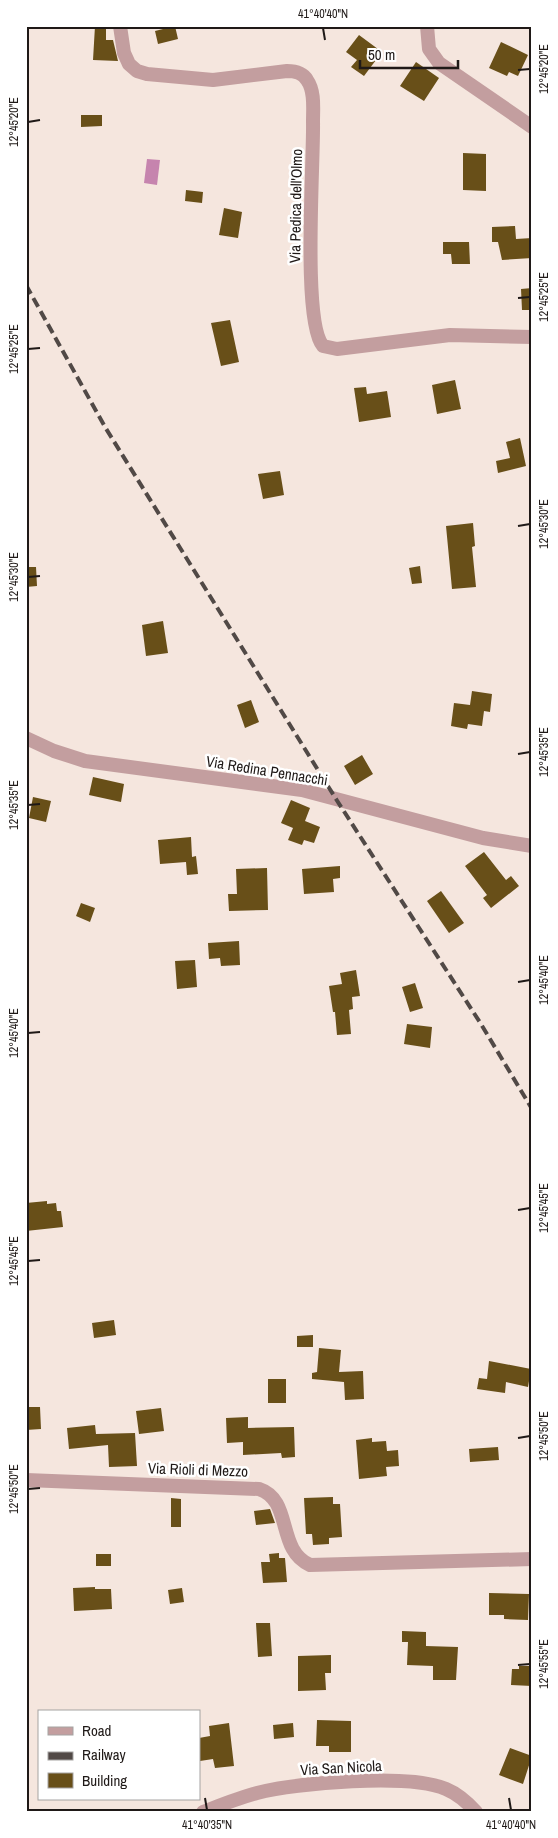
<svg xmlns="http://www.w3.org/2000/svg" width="558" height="1838" font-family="'Archivo Narrow',sans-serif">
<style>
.water{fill:#c684ae}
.building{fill:#684f18}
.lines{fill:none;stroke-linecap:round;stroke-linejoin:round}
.minor{stroke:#c39e9f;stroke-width:14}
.rail{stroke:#514946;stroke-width:4;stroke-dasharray:10 5;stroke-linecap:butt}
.ticks{fill:none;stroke:#1f1917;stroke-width:2}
.labels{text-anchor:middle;stroke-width:5;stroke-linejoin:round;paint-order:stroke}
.street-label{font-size:15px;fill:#1f1917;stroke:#fff}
.neatline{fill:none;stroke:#1f1917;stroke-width:2}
.ticks-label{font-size:12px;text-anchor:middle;fill:#1f1917}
</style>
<rect width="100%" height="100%" fill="#f5e6de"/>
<path class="water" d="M147,159L160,160L157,185L144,183Z"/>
<path class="building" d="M95,26H106V40H113L118,61L93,60Z
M175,26L178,39L158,44L155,31Z
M359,35L382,52L364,76L351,67L357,60L346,52Z
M501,42L528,55L518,76L509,72L507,76L489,68Z
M416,62L439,78L424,101L400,86Z
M81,115H102V126L81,127Z
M463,153L486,154V191L463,190Z
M186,190L203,192L202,203L185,201Z
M224,208L242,212L238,238L219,235Z
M515,226L516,239L532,238V258L502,260L498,242H492V227Z
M443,242H469L470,264H452L451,254H443Z
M532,288V310H522L521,289Z
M230,320L239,362L221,366L211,323Z
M455,380L461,409L437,414L432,385Z
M366,387L367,394L387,391L391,417L359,422L354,388Z
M520,438L526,466L498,473L496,461L510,458L506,442Z
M280,471L284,495L263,499L258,474Z
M473,523L475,546L472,547L476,587L452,589L446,526Z
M420,566L422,583L412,584L409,568Z
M26,567H36L37,586L26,587Z
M163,621L168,653L146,656L142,625Z
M472,691L492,694L490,712L484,711L482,726L468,724L467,729L451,726L454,703L470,705Z
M251,700L259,722L245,728L237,705Z
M362,755L373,774L355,785L344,766Z
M93,777L124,784L121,802L89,795Z
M33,797L51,801L46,822L29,818Z
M291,800L310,808L305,821L320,827L314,843L304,840L302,845L288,840L293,828L281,823Z
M191,837L192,857L196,856L198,874L187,875L186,862L160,864L158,840Z
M484,852L506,880L511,876L519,886L491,908L483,898L487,895L465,866Z
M340,866V878L333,879L334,892L304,894L302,869Z
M267,868L268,910L229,911L228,894H237L236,869Z
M441,891L464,923L449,933L427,901Z
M81,903L95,908L90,922L76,916Z
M239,941L240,965L221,966L220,958L209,959L208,943Z
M195,960L197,987L177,989L175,961Z
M356,970L360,996L352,997L353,1009L349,1010L351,1034L337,1035L335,1012H333L329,986L342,984L340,973Z
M415,983L423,1008L410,1012L402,987Z
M407,1024L432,1027L430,1048L404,1044Z
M47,1201V1204L56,1203L57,1211H61L63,1227L26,1231V1203Z
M114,1320L116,1335L94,1338L92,1323Z
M313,1335V1347H297V1336Z
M319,1348L341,1350L339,1372L363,1371L364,1399L345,1400L344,1382L312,1379V1373L317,1372Z
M489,1361L531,1369L528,1387L506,1382L505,1393L477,1389L479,1378L487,1379Z
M268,1379H286V1403H268Z
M26,1407H40L41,1429L26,1430Z
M161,1408L164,1431L139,1434L136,1411Z
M248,1417V1428L294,1427L295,1457L282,1458L281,1453L243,1455V1442L227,1443L226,1418Z
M95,1425L96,1434L135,1433L137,1466L109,1467L108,1445L69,1449L67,1428Z
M372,1438V1442L386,1441L387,1451L398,1450L399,1466L386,1467L387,1476L359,1479L356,1440Z
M498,1447L499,1460L470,1462L469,1449Z
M333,1497V1504H340L342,1537L329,1538V1544L313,1545L312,1534H306L304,1498Z
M171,1498L181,1499V1527H171Z
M270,1509L275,1523L256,1525L254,1511Z
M279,1553V1558H285L287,1582L263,1583L261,1562H270L269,1554Z
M96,1554H111V1566H96Z
M95,1587V1589H111L112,1609L74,1611L73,1588Z
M182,1588L184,1602L170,1604L168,1590Z
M489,1593L529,1594L528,1620L504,1619V1615H489Z
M256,1623H270L272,1656L258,1657Z
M402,1631L426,1632V1646L458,1647L456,1680H433V1666L407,1665L408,1642H402Z
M331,1655V1673H325L326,1690L298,1691V1656Z
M519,1666H532V1686L511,1685L512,1669H519Z
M317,1720L351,1721V1752H329V1746H316Z
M229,1723L234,1766L215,1768L213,1759L200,1761L199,1738L210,1736L209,1726Z
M293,1723L294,1737L274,1739L273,1725Z
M510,1748L532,1756L523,1784L499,1775Z"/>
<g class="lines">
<path class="minor" d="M120,26L124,53L129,64L137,71L147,74L213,80L287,71C295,71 303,73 307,80C315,91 313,109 313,121C314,161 302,322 323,346L337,349L450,335L532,337
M427,26L429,49L439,63L532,127
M26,738L54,751L85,761L302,790L483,838L532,846
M26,1480L259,1489C293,1500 276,1550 310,1565L532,1559
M203,1812C221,1805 238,1798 257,1793C297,1783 408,1773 446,1789C458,1794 468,1803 476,1812"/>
<path class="rail" d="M26,285L105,427L336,799L481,1024L532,1109"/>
</g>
<path class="ticks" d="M323,28L325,40M518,70L530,69M28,122L40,120M518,298L530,297M28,349L40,348M518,526L530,524M28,577L40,576M518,754L530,752M28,805L40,804M518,982L530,980M28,1033L40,1032M518,1210L530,1208M28,1261L40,1260M518,1438L530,1436M28,1489L40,1488M518,1665L530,1664M205,1798L207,1810M509,1798L511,1810"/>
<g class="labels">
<g class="street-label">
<text transform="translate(296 206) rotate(-89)" y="5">Via Pedica dell'Olmo</text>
<text transform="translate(267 771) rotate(9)" y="5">Via Redina Pennacchi</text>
<text transform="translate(198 1470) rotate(2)" y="5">Via Rioli di Mezzo</text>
<text transform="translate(341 1768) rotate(-3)" y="5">Via San Nicola</text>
</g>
</g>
<rect width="558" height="1838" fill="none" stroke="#ffffff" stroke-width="55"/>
<rect x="38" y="1710" width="162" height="90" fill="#ffffff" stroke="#a5a3a2"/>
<rect x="48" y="1727" width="25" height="8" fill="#c39e9f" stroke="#a5a3a2"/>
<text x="82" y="1736" font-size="15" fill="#1f1917">Road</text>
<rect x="48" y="1752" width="25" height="8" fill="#514946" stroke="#a5a3a2"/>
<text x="82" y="1760" font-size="15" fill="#1f1917">Railway</text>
<rect x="48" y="1773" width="25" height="15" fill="#684f18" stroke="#a5a3a2"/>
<text x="82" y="1786" font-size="15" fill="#1f1917">Building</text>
<path d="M360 60v8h98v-8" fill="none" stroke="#1f1917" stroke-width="2.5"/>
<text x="368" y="60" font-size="15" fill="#1f1917" stroke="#ffffff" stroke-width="4" paint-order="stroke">50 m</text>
<rect x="28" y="28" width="502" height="1782" class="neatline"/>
<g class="ticks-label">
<text x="323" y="18">41°40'40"N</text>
<text transform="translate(544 69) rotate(-90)" y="4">12°45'20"E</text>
<text transform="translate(14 122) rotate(-90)" y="4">12°45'20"E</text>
<text transform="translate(544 297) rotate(-90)" y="4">12°45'25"E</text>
<text transform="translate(14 349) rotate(-90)" y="4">12°45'25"E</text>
<text transform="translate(544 524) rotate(-90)" y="4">12°45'30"E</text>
<text transform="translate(14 577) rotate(-90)" y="4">12°45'30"E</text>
<text transform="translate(544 752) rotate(-90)" y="4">12°45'35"E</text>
<text transform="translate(14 805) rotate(-90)" y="4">12°45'35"E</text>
<text transform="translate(544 980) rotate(-90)" y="4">12°45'40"E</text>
<text transform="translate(14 1033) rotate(-90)" y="4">12°45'40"E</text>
<text transform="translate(544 1208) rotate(-90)" y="4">12°45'45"E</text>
<text transform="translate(14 1261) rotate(-90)" y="4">12°45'45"E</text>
<text transform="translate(544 1436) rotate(-90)" y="4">12°45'50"E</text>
<text transform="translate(14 1489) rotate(-90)" y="4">12°45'50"E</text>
<text transform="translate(544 1664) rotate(-90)" y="4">12°45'55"E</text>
<text x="207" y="1829">41°40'35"N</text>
<text x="511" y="1829">41°40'40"N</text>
</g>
</svg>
